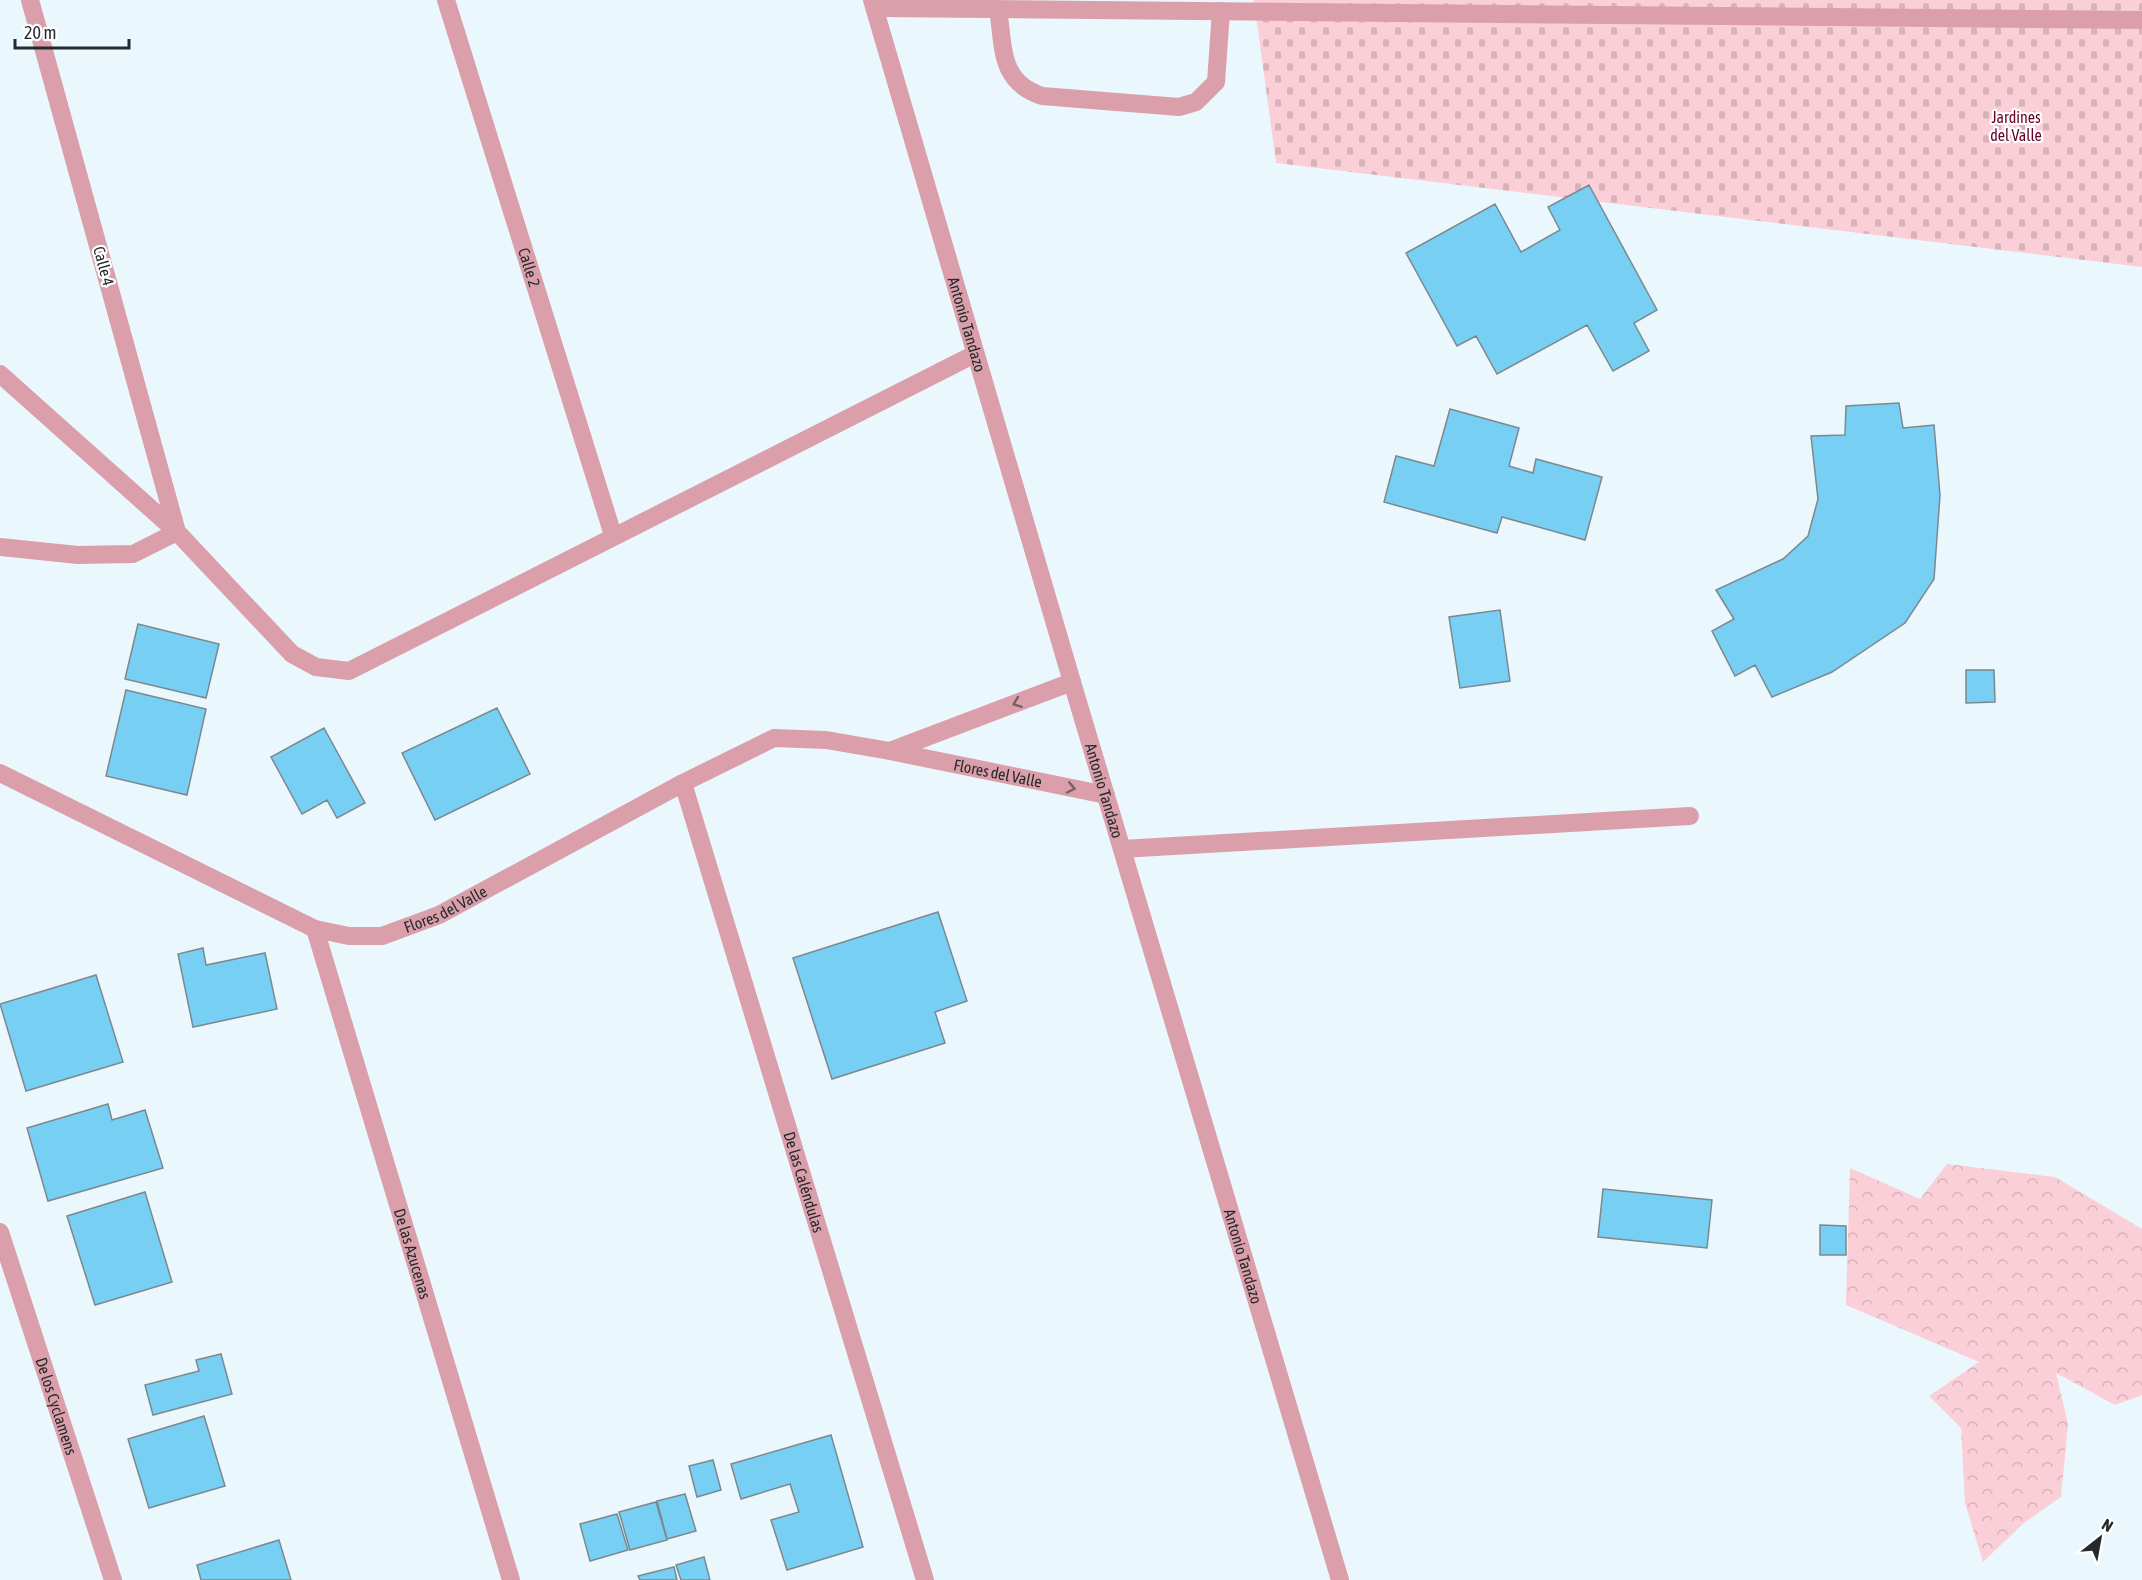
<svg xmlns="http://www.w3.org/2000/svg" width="2142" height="1580" font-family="'Asap Condensed',sans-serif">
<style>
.forest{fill:url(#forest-crowns)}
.cemetery{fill:url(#cemetery-stones)}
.building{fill:#77d0f4;stroke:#7c888d;stroke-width:1.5}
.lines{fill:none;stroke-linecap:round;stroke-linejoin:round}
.minor{stroke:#da9faa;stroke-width:18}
.oneway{stroke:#765f65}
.labels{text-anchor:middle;stroke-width:4.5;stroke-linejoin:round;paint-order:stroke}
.park-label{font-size:16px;fill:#66032a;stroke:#fff}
.street-label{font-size:16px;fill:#252a2c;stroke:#fff}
</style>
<defs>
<pattern id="forest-crowns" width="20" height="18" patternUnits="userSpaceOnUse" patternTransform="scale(1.5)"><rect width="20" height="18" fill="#fbcfd7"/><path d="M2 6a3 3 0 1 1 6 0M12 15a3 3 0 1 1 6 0" fill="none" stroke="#d7b2b9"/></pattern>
<pattern id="cemetery-stones" width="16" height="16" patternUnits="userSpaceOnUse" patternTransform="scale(1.5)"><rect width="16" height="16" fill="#fbcfd7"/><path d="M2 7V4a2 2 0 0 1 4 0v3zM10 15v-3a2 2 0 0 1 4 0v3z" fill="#d7b2b9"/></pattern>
</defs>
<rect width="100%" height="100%" fill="#eaf7fd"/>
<path class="forest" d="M1947,1164L2055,1177L2142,1229V1395L2115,1405L2056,1373L2068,1424L2061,1497L2025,1522L1983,1562L1965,1503L1961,1428L1929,1396L1979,1362L1846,1305L1850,1168L1920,1199Z"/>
<path class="cemetery" d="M1254,0H2142V267L1276,163Z"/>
<path class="building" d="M1589,185L1657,310L1634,323L1649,351L1613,371L1587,325L1497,374L1476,336L1457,346L1406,253L1495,204L1521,252L1560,230L1548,207Z
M1899,403L1903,428L1934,425L1940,495L1934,579L1905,623L1832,672L1772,697L1755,665L1735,676L1712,631L1734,619L1716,590L1783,559L1808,536L1818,499L1811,436L1845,435L1846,406Z
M1450,409L1519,428L1509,466L1533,473L1536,459L1602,477L1585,540L1502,517L1497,533L1384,502L1396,456L1434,466Z
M1500,610L1510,681L1460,688L1449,617Z
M138,624L219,644L206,698L125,679Z
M1966,670H1994L1995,702L1966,703Z
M126,690L206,709L187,795L106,776Z
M497,708L530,774L435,820L402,753Z
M324,728L365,803L337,818L327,800L302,814L271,757Z
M938,912L967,1001L935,1012L945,1043L832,1079L793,958Z
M203,948L206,965L265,953L277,1009L193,1027L178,954Z
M96,975L123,1062L26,1091L0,1004Z
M108,1104L112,1120L145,1110L163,1168L48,1201L27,1128Z
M1603,1189L1712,1200L1707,1248L1598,1237Z
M145,1192L172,1282L95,1305L67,1216Z
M1820,1225L1846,1226V1255H1820Z
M221,1354L232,1394L153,1415L145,1385L199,1371L196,1360Z
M204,1416L225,1486L149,1508L128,1439Z
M831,1435L863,1547L787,1570L771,1520L799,1512L790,1484L741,1499L731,1464Z
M713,1460L721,1490L697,1497L689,1466Z
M685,1494L696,1531L667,1539L657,1501Z
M656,1502L667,1540L630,1550L619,1512Z
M617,1514L628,1550L590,1561L580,1524Z
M279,1540L291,1580H201L197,1565Z
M704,1557L710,1580H681L676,1565Z
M674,1567L677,1580H640L638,1576Z"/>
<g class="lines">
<g class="minor">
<path id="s1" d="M446,0L613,535"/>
<path id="s2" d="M872,0L1072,682L1340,1580"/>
<path d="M875,8L2142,20"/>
<path d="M998,9C1004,47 999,82 1042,96L1179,107L1196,102L1216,82L1221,11"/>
<path d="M0,374L177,532L292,654L316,667L349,671L975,354"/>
<path d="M0,547L78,555L133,554L177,532L30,0"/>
<path d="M890,751L1072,682"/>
<path id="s3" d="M0,773L315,929L349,936H382L439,915L683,783L774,738L826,740L890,751L1106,795"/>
<path id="s4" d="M683,783L925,1580"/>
<path d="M1122,849L1690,816"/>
<path id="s5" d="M315,929L511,1580"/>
<path id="s6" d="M0,1232L113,1580"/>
</g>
</g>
<defs><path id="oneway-chevron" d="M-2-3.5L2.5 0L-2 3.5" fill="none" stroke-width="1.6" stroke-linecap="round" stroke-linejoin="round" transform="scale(1.5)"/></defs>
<g class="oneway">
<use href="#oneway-chevron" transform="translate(1017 703) rotate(159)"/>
<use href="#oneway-chevron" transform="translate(1071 788) rotate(12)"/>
</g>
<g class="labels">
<g class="park-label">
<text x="2016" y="123">Jardines<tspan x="2016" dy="18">del Valle</tspan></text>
</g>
<g class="street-label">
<text transform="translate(104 266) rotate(75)" y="6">Calle 4</text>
<text dy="6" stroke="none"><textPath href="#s1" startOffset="280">Calle 2</textPath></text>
<text dy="6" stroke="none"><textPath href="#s2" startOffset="338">Antonio Tandazo</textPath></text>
<text dy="6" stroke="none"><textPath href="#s3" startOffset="1086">Flores del Valle</textPath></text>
<text dy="6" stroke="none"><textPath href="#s2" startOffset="824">Antonio Tandazo</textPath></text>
<text dy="6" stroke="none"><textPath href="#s3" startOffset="488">Flores del Valle</textPath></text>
<text dy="6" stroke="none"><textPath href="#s4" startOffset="417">De las Caléndulas</textPath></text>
<text dy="6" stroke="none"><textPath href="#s5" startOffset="339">De las Azucenas</textPath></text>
<text dy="6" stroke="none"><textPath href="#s2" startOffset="1310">Antonio Tandazo</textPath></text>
<text dy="6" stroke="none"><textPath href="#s6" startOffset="183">De los Cyclamens</textPath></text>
</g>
</g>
<g transform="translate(2100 1538) rotate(31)" stroke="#ffffff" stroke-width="4.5" paint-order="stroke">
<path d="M0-4.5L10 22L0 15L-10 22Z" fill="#252a2c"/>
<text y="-9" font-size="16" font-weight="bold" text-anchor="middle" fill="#252a2c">N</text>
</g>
<path d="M15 39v9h114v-9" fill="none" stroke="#252a2c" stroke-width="3"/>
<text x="24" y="39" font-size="18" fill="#252a2c" stroke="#ffffff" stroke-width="4.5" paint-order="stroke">20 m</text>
</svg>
